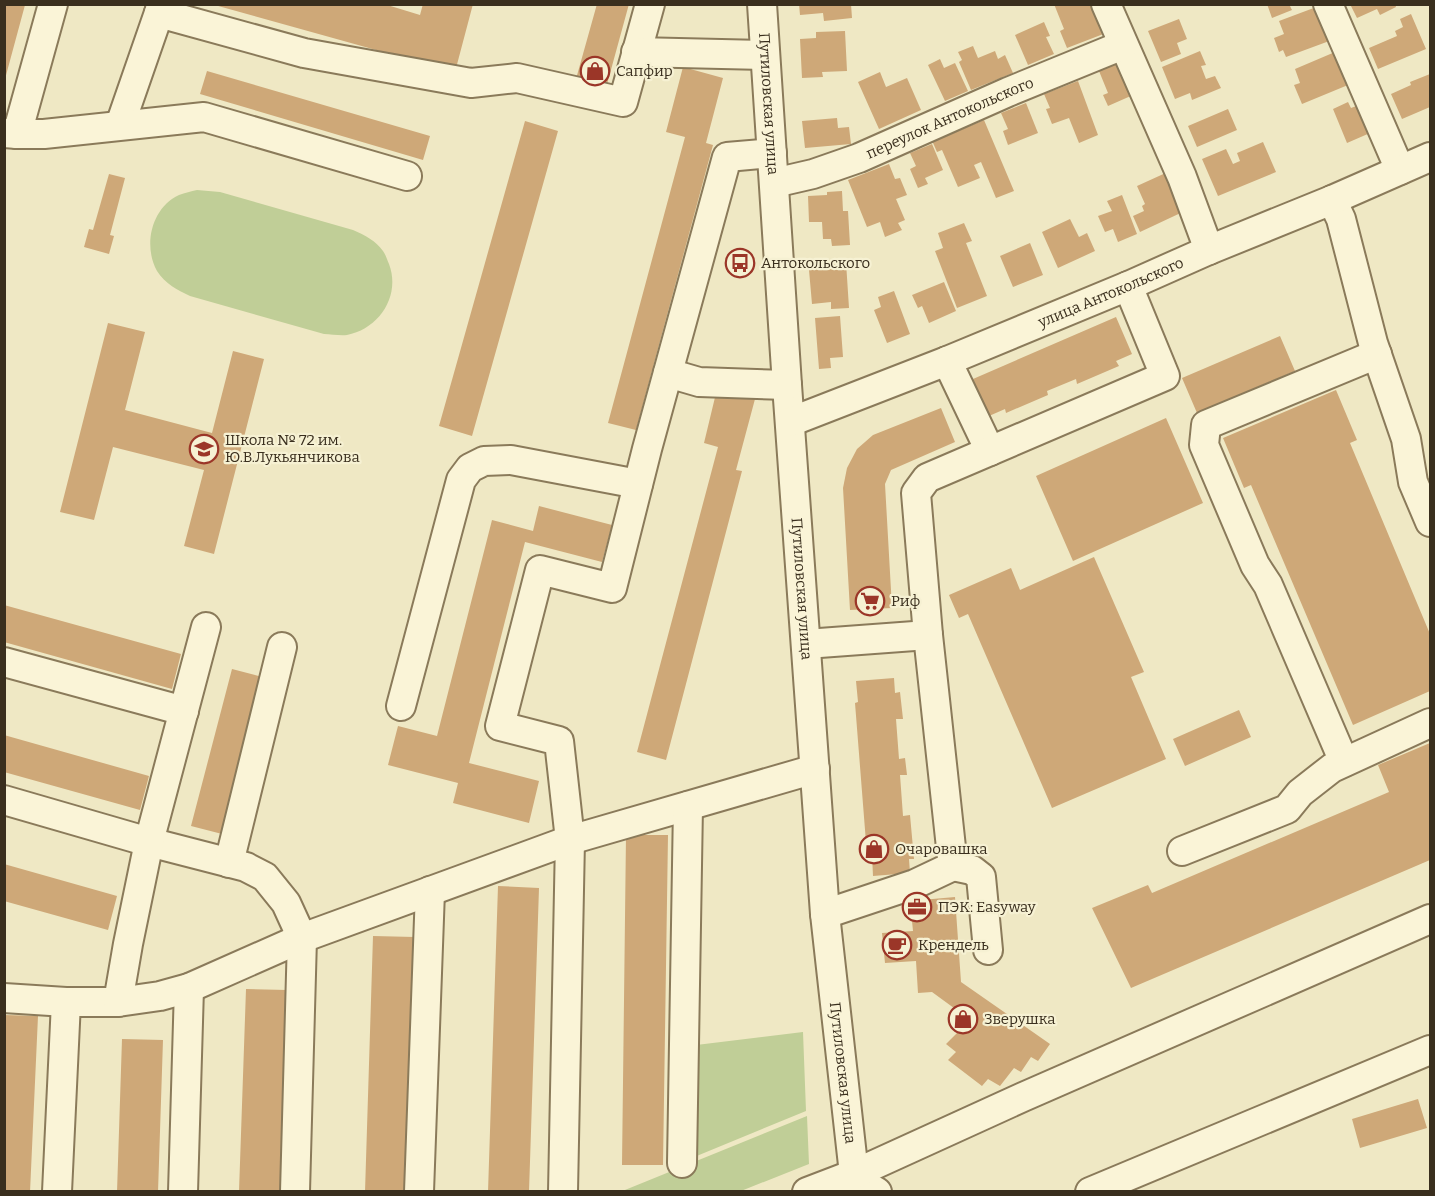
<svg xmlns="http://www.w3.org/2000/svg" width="1435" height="1196" font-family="Bitter,serif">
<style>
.green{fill:#c0ce97}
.building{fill:#cea878}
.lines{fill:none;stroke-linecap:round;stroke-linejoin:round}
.minor-casing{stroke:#8a7a5a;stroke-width:32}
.minor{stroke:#faf4d7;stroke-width:28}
.labels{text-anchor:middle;stroke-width:4.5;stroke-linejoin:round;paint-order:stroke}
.poi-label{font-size:15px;fill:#3a2f1e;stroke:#f6f1d3;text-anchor:start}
.street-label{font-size:15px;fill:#3a2f1e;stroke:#f6f1d3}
</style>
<rect width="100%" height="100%" fill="#efe8c4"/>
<path class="green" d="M197,190L220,192L353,230C365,235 376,241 383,251C386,255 387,260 389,264C401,296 379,329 347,335C340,336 331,334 324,334L190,296C178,290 165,284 157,271C143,246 151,208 179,195C185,193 191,191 197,190Z
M803,1032L806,1111L687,1160L688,1046Z
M807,1116L809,1164L741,1191L620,1192Z"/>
<path class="building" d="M211,4H384L420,15L423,4H473L455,72Z
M597,4H629L606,88L576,79Z
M799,4H851L852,18L824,21L823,13L800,15Z
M1054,4H1098L1106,33L1067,48L1060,31L1064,29Z
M1267,4H1289L1292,10L1272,18Z
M1350,4H1395L1396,7L1380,15L1377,9L1357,18Z
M4,5H25L5,79H4Z
M1319,6L1332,40L1286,57L1283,50L1279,52L1274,38L1284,34L1279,21Z
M1411,14L1426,49L1378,69L1369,48L1397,36L1395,31L1403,27L1400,19Z
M1179,19L1187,39L1177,43L1181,54L1161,62L1148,31Z
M1044,22L1050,36L1046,37L1054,54L1028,65L1015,35Z
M845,31L847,71L822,72L823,77L802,78L800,39L816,38V32Z
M973,46L978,58L995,51L998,59L1005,55L1013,73L971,90L959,62L962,60L958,52Z
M1200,51L1206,65L1201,66L1206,79L1215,76L1221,88L1192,100L1190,93L1175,99L1162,67Z
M1335,52L1348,85L1302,104L1294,85L1300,83L1295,69Z
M940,59L944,68L955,63L968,91L945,101L928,65Z
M1120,62L1133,95L1108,106L1103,95L1108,93L1099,71Z
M683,67L723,78L706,143L713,145L636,430L608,423L685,137L666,132Z
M207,71L430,136L423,160L200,94Z
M880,72L886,87L907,78L921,110L879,129L858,82Z
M1430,74V107L1402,119L1391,94L1411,85L1410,82Z
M1078,81L1098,135L1079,143L1069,118L1052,124L1046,109L1050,108L1044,94Z
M1348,102L1351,108L1359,105L1370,133L1347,143L1333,109Z
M1026,103L1038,133L1008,145L1003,131L1008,129L1001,113Z
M1228,109L1237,130L1197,147L1188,126Z
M837,118L838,128L849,127L851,144L805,148L802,121Z
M984,120L1014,191L996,198L981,162L974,165L980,178L958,187L942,150L937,152L930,136L942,132L944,137Z
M525,121L558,131L472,436L439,426Z
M1263,142L1276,172L1218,196L1202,159L1226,149L1233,164L1240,161L1237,153Z
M932,144L943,170L925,178L928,184L918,188L910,169L916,166L910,153Z
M889,164L895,179L900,178L907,195L896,199L905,220L898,223L902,230L885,237L880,222L867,227L848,180Z
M1170,171L1187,210L1140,232L1133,216L1144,211L1142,206L1145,204L1137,186Z
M109,174L125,178L110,235L114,236L109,254L84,247L89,229L93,230Z
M842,191L843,211H848L850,245L832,246L831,239H823L822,222H809L808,196L827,195V192Z
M1122,195L1137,234L1118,242L1113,229L1105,232L1098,216L1112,211L1107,201Z
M1070,219L1079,237L1087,233L1095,251L1058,268L1042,232Z
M964,223L972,241L966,243L987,296L957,308L935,251L943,248L938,233Z
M1030,243L1043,275L1013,287L1000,256Z
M846,262L849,308L831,309V302L812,304L809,270L826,268L825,264Z
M944,282L956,311L929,323L922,306L918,308L912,295Z
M894,291L910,334L887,343L874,310L881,307L878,297Z
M840,316L843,357L830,358L831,368L819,369L815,318Z
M1116,317L1132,354L1116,361L1119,366L1077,384L1076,379L1047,391L1048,395L1006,413L1005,409L989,416L973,379Z
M108,323L145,332L125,410L212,433L233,351L264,359L214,554L184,546L204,470L113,447L94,520L60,512Z
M1280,336L1295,371L1197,413L1182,378Z
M717,389L755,399L736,470L742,471L666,760L637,752L718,447L704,443Z
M1336,390L1357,440L1350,443L1430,634V691L1353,725L1251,485L1244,488L1223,438Z
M941,408L955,442L891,470L885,484L892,608L850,610L843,488L847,468L857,449L873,435Z
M1166,418L1203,503L1073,561L1036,476Z
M539,506L612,525L602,562L525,542L469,763L539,781L529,823L453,803L458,783L388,765L398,726L437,736L492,520L533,531Z
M1094,557L1144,672L1131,677L1166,759L1052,808L968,614L959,618L949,595L1011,568L1020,590Z
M4,605L181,654L172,689L4,642Z
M232,669L266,678L226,835L191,826Z
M894,678L895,693L900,692L903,719H896L899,759L905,758L907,775H900L903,816L910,815L914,859H909L910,873L873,876L872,855H867L855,703L858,702L856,681Z
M1239,710L1251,737L1185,766L1173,739Z
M4,735L149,776L140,810L4,772Z
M1430,743V860L1131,988L1092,908L1148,885L1152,893L1389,792L1378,765Z
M626,835H668L663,1165H622Z
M4,864L117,896L108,930L4,901Z
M498,886L539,888L529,1192H488Z
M955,897L961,982L1050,1044L1038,1061L1031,1057L1021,1072L1014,1068L1000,1086L988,1079L982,1086L948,1060L956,1052L946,1044L959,1031L949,1024L958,1011L932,992L918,993L916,961L885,963L882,933L913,931L910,901Z
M373,936L415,937L406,1192H365Z
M246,989L287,990L280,1192H239Z
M4,1015L38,1016L30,1192H4Z
M122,1039L163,1040L158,1192H117Z
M1418,1099L1427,1128L1360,1148L1352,1119Z"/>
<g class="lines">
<g class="minor-casing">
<g id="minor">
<path id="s1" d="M762,4L787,385L825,914L854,1174"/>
<path d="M1106,4L1182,177L1209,250"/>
<path d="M1328,4L1400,170"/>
<path d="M159,13L304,53L471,83L517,78L623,102L650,4"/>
<path d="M636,52L765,55"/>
<path d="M120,125L162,4"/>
<path d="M4,133L17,134H44L204,117L407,176"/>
<path d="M17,134L53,4"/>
<path id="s2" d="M774,183L813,174L859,158L1008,92L1123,45"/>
<path d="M1332,200L1341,219L1373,343L1406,439L1413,482L1430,522"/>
<path d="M947,361L990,451"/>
<path d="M668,373L699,382L787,385"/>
<path id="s3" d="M790,422L947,361L1128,286L1209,250L1332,200L1430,157"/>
<path d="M806,644L928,635"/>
<path d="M4,662L184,711"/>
<path d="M401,706L461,480L470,468L484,461L511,460L638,484"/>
<path d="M1344,762L1268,585L1255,565L1204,445L1206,425L1377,354"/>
<path d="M4,800L149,842L246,867L265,877L286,903L302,938L295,1192"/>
<path d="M1182,851L1287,809L1300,793L1332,768L1430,723"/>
<path d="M229,863L282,647"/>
<path d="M825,914L915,884L953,866"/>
<path d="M988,950L981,877L972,870L953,866L928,635L916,493L927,478L1165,376L1128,286"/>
<path d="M4,998L66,1002H118L160,996L189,988L302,938L570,840L815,769"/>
<path d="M118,1002L128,944L149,842L206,627"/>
<path d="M682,1163L688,806"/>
<path d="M854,1174L867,1186L877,1192"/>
<path d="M57,1192L66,1002"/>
<path d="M183,1192L189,988"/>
<path d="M419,1192L430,891"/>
<path d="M563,1192L570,840L559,741L500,726L540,570L612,588L647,449L727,157L772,153"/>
<path d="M807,1192L854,1174L1023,1097L1430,919"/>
<path d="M1090,1192L1430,1050"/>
</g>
</g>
<use href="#minor" class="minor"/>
</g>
<defs>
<g id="shop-ring" transform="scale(1.5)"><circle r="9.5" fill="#f6f1d3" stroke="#9b3628" stroke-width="1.5"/><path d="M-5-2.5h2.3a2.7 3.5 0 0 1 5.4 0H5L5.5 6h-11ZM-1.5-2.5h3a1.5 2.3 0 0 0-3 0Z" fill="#9b3628"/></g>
<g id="bus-ring" transform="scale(1.5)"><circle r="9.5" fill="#f6f1d3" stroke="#9b3628" stroke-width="1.5"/><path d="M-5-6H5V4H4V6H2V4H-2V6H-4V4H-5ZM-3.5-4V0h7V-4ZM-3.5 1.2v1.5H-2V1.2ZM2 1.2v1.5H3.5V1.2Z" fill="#9b3628"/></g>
<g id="school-ring" transform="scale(1.5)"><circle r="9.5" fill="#f6f1d3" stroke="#9b3628" stroke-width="1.5"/><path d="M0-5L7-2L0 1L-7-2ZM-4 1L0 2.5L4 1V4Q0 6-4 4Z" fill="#9b3628"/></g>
<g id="supermarket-ring" transform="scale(1.5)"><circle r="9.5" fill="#f6f1d3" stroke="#9b3628" stroke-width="1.5"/><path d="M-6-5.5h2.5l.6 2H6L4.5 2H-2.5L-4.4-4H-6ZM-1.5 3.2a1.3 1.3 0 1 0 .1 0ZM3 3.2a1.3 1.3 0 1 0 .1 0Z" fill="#9b3628"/></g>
<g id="office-ring" transform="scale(1.5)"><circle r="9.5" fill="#f6f1d3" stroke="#9b3628" stroke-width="1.5"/><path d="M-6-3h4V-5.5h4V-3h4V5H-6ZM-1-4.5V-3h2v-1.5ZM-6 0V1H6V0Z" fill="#9b3628"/></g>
<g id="cafe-ring" transform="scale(1.5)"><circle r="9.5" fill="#f6f1d3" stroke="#9b3628" stroke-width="1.5"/><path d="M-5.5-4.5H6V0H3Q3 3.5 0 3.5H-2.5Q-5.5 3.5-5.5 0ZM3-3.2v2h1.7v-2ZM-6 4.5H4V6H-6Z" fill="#9b3628"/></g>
</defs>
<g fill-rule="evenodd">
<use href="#shop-ring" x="595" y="71"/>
<use href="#bus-ring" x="740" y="263"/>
<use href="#school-ring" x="204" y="449"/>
<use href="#supermarket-ring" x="870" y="601"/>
<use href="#shop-ring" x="874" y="849"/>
<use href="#office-ring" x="917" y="907"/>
<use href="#cafe-ring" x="897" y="945"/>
<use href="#shop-ring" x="963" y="1019"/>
</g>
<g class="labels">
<g class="poi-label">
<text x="616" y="76">Сапфир</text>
<text x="761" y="268">Антокольского</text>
<text x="225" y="445">Школа № 72 им.<tspan x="225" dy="17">Ю.В.Лукьянчикова</tspan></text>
<text x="891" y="606">Риф</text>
<text x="895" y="854">Очаровашка</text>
<text x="938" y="912">ПЭК: Easyway</text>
<text x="918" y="950">Крендель</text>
<text x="984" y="1024">Зверушка</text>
</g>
<g class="street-label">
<text dy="5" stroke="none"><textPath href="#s1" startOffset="100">Путиловская улица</textPath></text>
<text dy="5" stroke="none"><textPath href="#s2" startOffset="188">переулок Антокольского</textPath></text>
<text dy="5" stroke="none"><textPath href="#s3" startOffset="346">улица Антокольского</textPath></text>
<text dy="5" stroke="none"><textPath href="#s1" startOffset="586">Путиловская улица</textPath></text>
<text dy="5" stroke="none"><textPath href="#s1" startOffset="1072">Путиловская улица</textPath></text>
</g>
</g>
<rect width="1435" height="1196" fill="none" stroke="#3a2f1e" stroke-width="12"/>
</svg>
